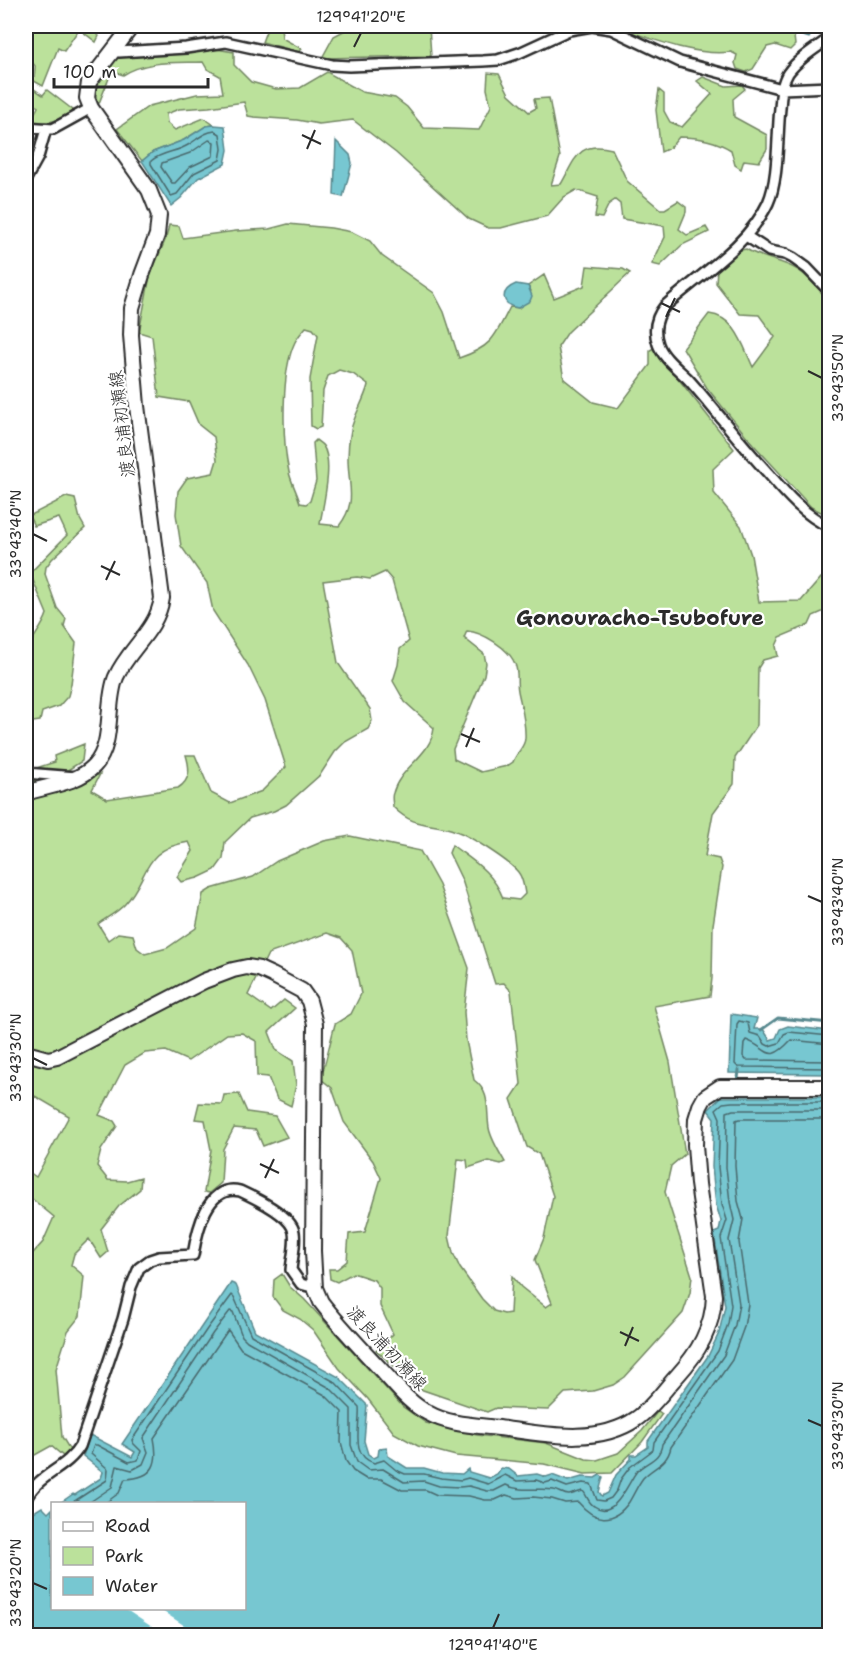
<svg xmlns="http://www.w3.org/2000/svg" width="855" height="1661" font-family="'Shantell Sans','Klee One',sans-serif">
<style>
.green{fill:#bbe19b;stroke:#738663;stroke-width:1.5;fill-rule:evenodd}
.water{fill:#77c7d1;stroke:#59898f;stroke-width:1.5}
.pier{fill:#fff}
.lines{fill:none;stroke-linecap:round;stroke-linejoin:round}
.shore{stroke:#49696d;stroke-width:1.5}
.stream{stroke:#59898f;stroke-width:3}
.minor-casing{stroke:#2b2b2b;stroke-width:14}
.secondary-casing{stroke:#2b2b2b;stroke-width:18}
.minor{stroke:#fff;stroke-width:9}
.secondary{stroke:#fff;stroke-width:14}
.ticks{fill:none;stroke:#2b2b2b;stroke-width:2}
.labels{text-anchor:middle;stroke-width:4.5;stroke-linejoin:round;paint-order:stroke}
.street-label{font-size:18px;fill:#2b2b2b;stroke:#fff}
.quarter-label{font-size:21px;font-weight:bold;fill:#2b2b2b;stroke:#fff}
.neatline{fill:none;stroke:#2b2b2b;stroke-width:2}
.ticks-label{font-size:15px;text-anchor:middle;fill:#2b2b2b}
</style>
<rect width="100%" height="100%" fill="#fff"/>
<filter id="ink" filterUnits="userSpaceOnUse"><feTurbulence type="fractalNoise" baseFrequency=".0167" numOctaves="2"/><feDisplacementMap in="SourceGraphic" scale="12" xChannelSelector="R" yChannelSelector="G"/><feConvolveMatrix kernelMatrix="1 2 1 2 8 2 1 2 1" color-interpolation-filters="sRGB"/></filter>
<g filter="url(#ink)">
<path class="green" d="M26,26H88L99,36L96,42L79,29L64,51L58,48L43,86L34,81L35,66L26,54Z
M268,26H281L282,38L302,49L299,52L262,42Z
M353,26H429L431,56L322,58L334,36Z
M613,26H758L794,36L795,45L790,50L775,45L767,47L753,69L746,72L737,69L735,63L737,55L731,52C694,57 648,37 613,26Z
M216,49L234,52V65L251,82L276,89L300,88L327,72L362,92L395,98L407,107L424,128L479,130L491,106L487,89L488,73L499,74L509,94L529,112L536,108L534,99L549,98L560,157L551,185L561,184C575,160 578,140 612,149L627,181L660,209H665L678,201L686,207V212L679,229L687,235L706,227L709,232L682,245L660,266L652,264L665,237L664,226L622,219L620,204L615,200L609,204L602,218L595,217L598,197L576,190L564,197L547,216L501,228H488L469,219L396,153L353,120L319,124L297,120L254,117L248,116L244,102L209,107L179,109L166,114L167,123L175,130L204,118L214,125L206,126L184,140L153,152L142,161L117,129L149,106L197,94L223,93L220,76L207,69L203,62C175,63 147,60 123,75L112,71L99,103L93,99L94,84L114,59L124,57Z
M703,77L726,86L742,85L745,89L733,99L734,117L767,135V149L759,162L744,160L741,169L735,165L731,150C715,140 698,137 679,137L670,148L661,152L656,110L659,90L664,94V111L670,122L682,127L712,94L697,81Z
M26,87H31L43,95L47,90L73,110C59,122 49,123 30,122L38,107L32,102L26,108Z
M288,224L331,228L352,232L370,241L382,256L434,293L444,312L459,358C492,347 495,337 510,307L519,308L531,291L528,286L544,275L554,298L584,286L587,266L623,269L630,273L568,332L558,347L564,379L593,402L618,408L650,365V350L654,348L734,449L713,469L714,493L741,526L751,555L759,602L801,601L821,578L830,575L829,609L813,616L809,625L780,637L776,646L778,656L763,660L758,668L757,725L735,758L734,784L713,813L705,856L719,859L722,867L713,925L712,978L710,996L654,1006L670,1062L685,1154L671,1166L665,1192L692,1276L690,1293L683,1313L625,1377L613,1385L593,1391L565,1393L548,1410L496,1408L487,1412L420,1389L376,1350L393,1334L380,1306V1288L374,1280L353,1273L337,1282L330,1279L329,1269H337L347,1261L349,1234L365,1232L381,1178L373,1161L344,1122L332,1088L321,1079L335,1024L351,1014L361,994L352,950L341,938L327,933L268,954L248,995L271,1011L284,1000L295,1008L269,1032L276,1050L293,1061L296,1085L291,1106L277,1099L268,1077L257,1076L256,1041L242,1033L227,1034L188,1061L166,1051L145,1053L125,1065L99,1115L114,1121L117,1126L101,1150L97,1166L108,1180L127,1181L141,1177L140,1189L119,1206L101,1229L108,1252L101,1258L89,1239L74,1254L71,1265L84,1276L80,1316L68,1331L56,1369L62,1437L70,1450L63,1456L51,1446L26,1460V1261L43,1242L54,1217L26,1194V1170L36,1177L69,1116L35,1096L26,1114V800L100,774L92,790L107,799L178,788C191,780 190,768 186,755H195L211,793L230,803L262,791L286,767L265,700L248,665L213,611L207,583L181,546L176,514L178,491L187,478L213,473L217,460L214,437L199,425L189,402L159,397L152,336L139,332L150,276L166,238L169,225L179,226L183,238L236,231L269,229ZM306,327L313,329L318,335L310,379L311,426L316,429L321,427L323,391L328,376L339,370L353,374L368,385C364,401 354,415 351,430C349,439 348,449 348,458C348,487 358,501 339,526L320,524C323,505 334,462 323,446C321,443 318,442 316,440L313,443L316,481L310,501L306,504L300,503C297,492 291,482 289,472C282,441 281,370 295,342C298,336 303,331 306,327ZM385,572L392,580L409,641L400,649L398,665L393,681L405,702L434,728C431,756 400,767 393,793C391,797 393,803 393,807C416,830 431,821 456,831C470,836 509,861 518,872C523,878 524,887 525,894L519,900L503,898C493,872 473,861 452,845L449,853L462,880L495,984L504,983L511,991L521,1084L511,1099L527,1147L539,1154L553,1196L544,1238L535,1260L552,1303L546,1307L521,1287L512,1276L510,1313L504,1314L494,1311L482,1299L460,1268L453,1253L449,1236L458,1159L467,1160L468,1168L489,1161L501,1164L505,1162C499,1152 491,1139 489,1128C486,1108 491,1093 474,1080L466,1040L464,1012L469,968L439,885L420,851L350,836L324,841L277,861L253,877L211,889L203,894L196,928L167,948L145,954L137,948L133,935L118,933L108,940L98,924C106,918 118,912 125,904C150,877 141,849 189,842L193,851L177,877L181,882L198,878L215,870L223,859L225,842L250,818L274,811L286,805L320,775L335,752L345,742L368,729L372,721L370,709L338,663L323,581L357,577L370,579ZM467,631C482,632 509,648 515,664C519,673 516,682 518,691C521,706 526,722 525,738C525,747 516,753 513,762L507,766L481,772L454,759L453,749L484,675L486,663L484,654L464,638Z
M746,249C762,259 782,260 798,270C810,278 820,290 829,300V516L811,507L753,444L707,388L683,348L709,314C736,317 743,346 753,367L775,337L759,315L740,314L716,283L717,269L736,251Z
M66,497L75,499L80,519L85,528L52,559L46,567L45,574L57,608L66,619L64,626L76,643L71,684L68,696L59,706L42,712L40,721L26,723V655C29,640 42,630 47,614L30,573L67,535L59,518L34,526L29,516Z
M84,744L82,761L52,780L26,787V777H36V768L55,762L54,756Z
M239,1094L247,1112L275,1116L287,1137L263,1146L256,1130L234,1128L223,1149L221,1183L209,1193L204,1192L211,1150L205,1120L195,1119L199,1103L222,1104L224,1095Z
M282,1274L290,1287L304,1299L403,1407L426,1423L477,1435L546,1443L586,1459L597,1460L618,1453L642,1431L658,1411L662,1414L642,1442L612,1473L585,1474L544,1464L456,1456L418,1446L394,1433L368,1399L339,1368L313,1330L300,1319L283,1310L273,1297L274,1280Z"/>
<path class="water" d="M214,125L225,126L228,150L225,164L198,178L181,198L171,206L142,161L153,152L184,140L206,126Z
M336,141L350,155L352,163L343,197L334,195Z
M516,284L528,286L532,296L530,301L518,308C501,305 499,291 516,284Z
M731,1014L757,1018L754,1029H763L770,1040L776,1038L780,1029L788,1026L829,1031V1074L729,1073Z
M721,1097H829V1635L26,1636V1520L32,1513L42,1507L48,1513L52,1509V1608H244V1504L60,1503L73,1494L75,1495L101,1478L103,1472L83,1456L90,1435L132,1457L135,1452L122,1444L231,1283L236,1285L255,1331L339,1377L367,1405L364,1441L368,1454L374,1458L378,1456L379,1449L387,1448L388,1456L407,1468H424L442,1473L462,1474L468,1469L469,1472L489,1478L497,1474L501,1468L509,1469L518,1476L537,1474L546,1477L552,1475L568,1481L582,1477L595,1478L600,1475L603,1477L599,1492L602,1496L608,1493L616,1475L631,1459V1455H636L648,1447V1441L708,1356L719,1333L725,1306L714,1233L719,1231L721,1221L716,1205L712,1167L714,1118L708,1110Z"/>
<path class="pier" d="M125,1609H159L199,1635H164Z"/>
<g class="lines">
<path class="shore" d="M215,131L220,134L222,149L220,160L194,173L177,194L171,196L151,164V161C161,152 177,152 188,145C198,139 204,132 215,131Z
M209,140L214,142L213,156L190,167L175,183H172L161,167L162,163L190,153Z
M830,1036L789,1032L784,1034L779,1043L769,1046L765,1044L760,1036L750,1033L748,1023L739,1021L737,1024L735,1064L738,1067L830,1068
M830,1044L791,1040C767,1066 769,1048 746,1040L744,1043L743,1056L746,1060L830,1061
M70,1504L107,1480L108,1469L91,1454L94,1445H97L129,1462L138,1460L141,1451L133,1443L132,1440L207,1329L232,1295L234,1297L251,1335L335,1382L359,1407C361,1426 349,1455 374,1463L384,1460L396,1470L405,1474H424L441,1478L461,1480L468,1478L488,1484L505,1475L517,1481L536,1480L545,1483L552,1481L567,1487L583,1483L591,1484L597,1500L604,1501L611,1498L617,1490L621,1479L630,1467L653,1450L654,1442L718,1351L728,1324L731,1305L721,1238L727,1220L722,1204L718,1167L720,1118L716,1109L723,1103L732,1102H830
M87,1504L112,1487L117,1466L132,1470L143,1464L148,1452L143,1438L213,1333L230,1311L233,1312L242,1336L247,1341L330,1388L351,1409V1445L357,1462L368,1470L383,1469L404,1482L424,1481L439,1486L460,1487L469,1486L487,1491H494L506,1485C521,1493 539,1487 554,1490C560,1491 563,1495 569,1495C574,1494 579,1492 583,1491C587,1495 588,1503 594,1506C615,1521 628,1482 637,1471C647,1461 660,1460 662,1444L724,1355L735,1325L739,1304L729,1240L734,1220L730,1202L726,1167L727,1112L733,1110H830
M104,1504L119,1493L125,1479C155,1478 159,1463 154,1438L228,1330L241,1349L325,1395L342,1412L341,1442L346,1461L353,1471L366,1479H381L402,1490H426L437,1495L469,1496L485,1500H495L506,1495L517,1498L533,1497L552,1499L565,1503L578,1502C594,1521 613,1525 629,1502C634,1494 637,1486 643,1478C654,1466 667,1465 671,1447L732,1360L744,1327L748,1304L739,1242L743,1219L738,1201L735,1166L736,1120L739,1119H830"/>
<path class="stream" d="M774,26L809,37
M829,48H830
M761,1030L778,1018L830,1023
M738,1079L739,1070"/>
<g class="minor-casing">
<path id="minor" d="M830,38C816,48 798,59 788,73C781,84 781,97 780,108C777,136 779,179 768,203C748,246 699,275 665,306C656,317 653,330 658,344C663,358 677,368 688,379C715,409 740,443 768,473C786,494 804,515 830,527
M114,47L119,52L186,48L226,42L332,65L349,66L483,61L498,60L519,53L569,30L592,26L611,29L680,62L782,89L830,87
M26,127L53,129L91,108
M26,179L38,157L46,129
M746,236L769,251L785,254L793,258L807,268L830,292
M26,773L76,777
M26,1499C38,1474 67,1469 80,1446L123,1319L131,1287L139,1268L150,1260L159,1257L193,1255C197,1231 207,1183 240,1191C255,1198 291,1215 294,1232C296,1244 292,1258 291,1270L301,1284L315,1288"/>
</g>
<g class="secondary-casing">
<path id="secondary" d="M26,793C47,786 78,783 94,766C115,744 105,704 116,677C129,648 157,631 162,598L137,406L131,335L132,308L142,275L157,235L159,215L149,190L91,108L87,98L89,82L132,26
M26,1053L48,1059L57,1057L204,981L233,970L247,967L259,969L272,975L302,991L309,1001L315,1024L313,1251L315,1288L321,1302C340,1327 363,1350 384,1373C397,1387 410,1404 428,1413C449,1425 475,1425 499,1428C543,1434 597,1446 636,1419C652,1408 664,1390 677,1376C698,1353 713,1328 714,1296L698,1184L695,1145L696,1119L700,1106L705,1097L720,1087H830"/>
</g>
<use href="#minor" class="minor"/>
<use href="#secondary" class="secondary"/>
</g>
</g>
<path class="ticks" d="M354,47L361,33M302,135L321,144M307,149L315,130M661,303L680,312M666,317L675,298M808,371L822,378M33,534L47,541M101,566L120,575M106,580L115,561M461,734L480,742M466,747L474,728M808,896L822,902M33,1058L47,1065M260,1164L279,1173M265,1178L274,1159M620,1332L639,1341M625,1346L633,1327M808,1420L822,1426M33,1583L47,1589M493,1628L499,1614"/>
<g class="labels">
<g class="street-label">
<text transform="translate(122 424) rotate(-97)" y="6">渡良浦初瀬線</text>
<text transform="translate(387 1348) rotate(47)" y="6">渡良浦初瀬線</text>
</g>
<g class="quarter-label">
<text x="640" y="625">Gonouracho-Tsubofure</text>
</g>
</g>
<rect width="855" height="1661" fill="none" stroke="#fff" stroke-width="66"/>
<rect x="51" y="1502" width="195" height="108" fill="#ffffff" stroke="#aaaaaa" stroke-width="1.5"/>
<rect x="63" y="1522" width="30" height="9" fill="#ffffff" stroke="#aaaaaa" stroke-width="1.5"/>
<text x="105" y="1532" font-size="18" fill="#2b2b2b">Road</text>
<rect x="63" y="1547" width="30" height="18" fill="#bbe19b" stroke="#aaaaaa" stroke-width="1.5"/>
<text x="105" y="1562" font-size="18" fill="#2b2b2b">Park</text>
<rect x="63" y="1577" width="30" height="18" fill="#77c7d1" stroke="#aaaaaa" stroke-width="1.5"/>
<text x="105" y="1592" font-size="18" fill="#2b2b2b">Water</text>
<path d="M54 78v9h154v-9" fill="none" stroke="#2b2b2b" stroke-width="3"/>
<text x="63" y="78" font-size="18" fill="#2b2b2b" stroke="#ffffff" stroke-width="4.5" paint-order="stroke">100 m</text>
<rect x="33" y="33" width="789" height="1595" class="neatline"/>
<g class="ticks-label">
<text x="361" y="22">129°41'20"E</text>
<text transform="translate(838 378) rotate(-90)" y="5">33°43'50"N</text>
<text transform="translate(16 534) rotate(-90)" y="5">33°43'40"N</text>
<text transform="translate(838 902) rotate(-90)" y="5">33°43'40"N</text>
<text transform="translate(16 1058) rotate(-90)" y="5">33°43'30"N</text>
<text transform="translate(838 1426) rotate(-90)" y="5">33°43'30"N</text>
<text transform="translate(16 1583) rotate(-90)" y="5">33°43'20"N</text>
<text x="493" y="1650">129°41'40"E</text>
</g>
</svg>
